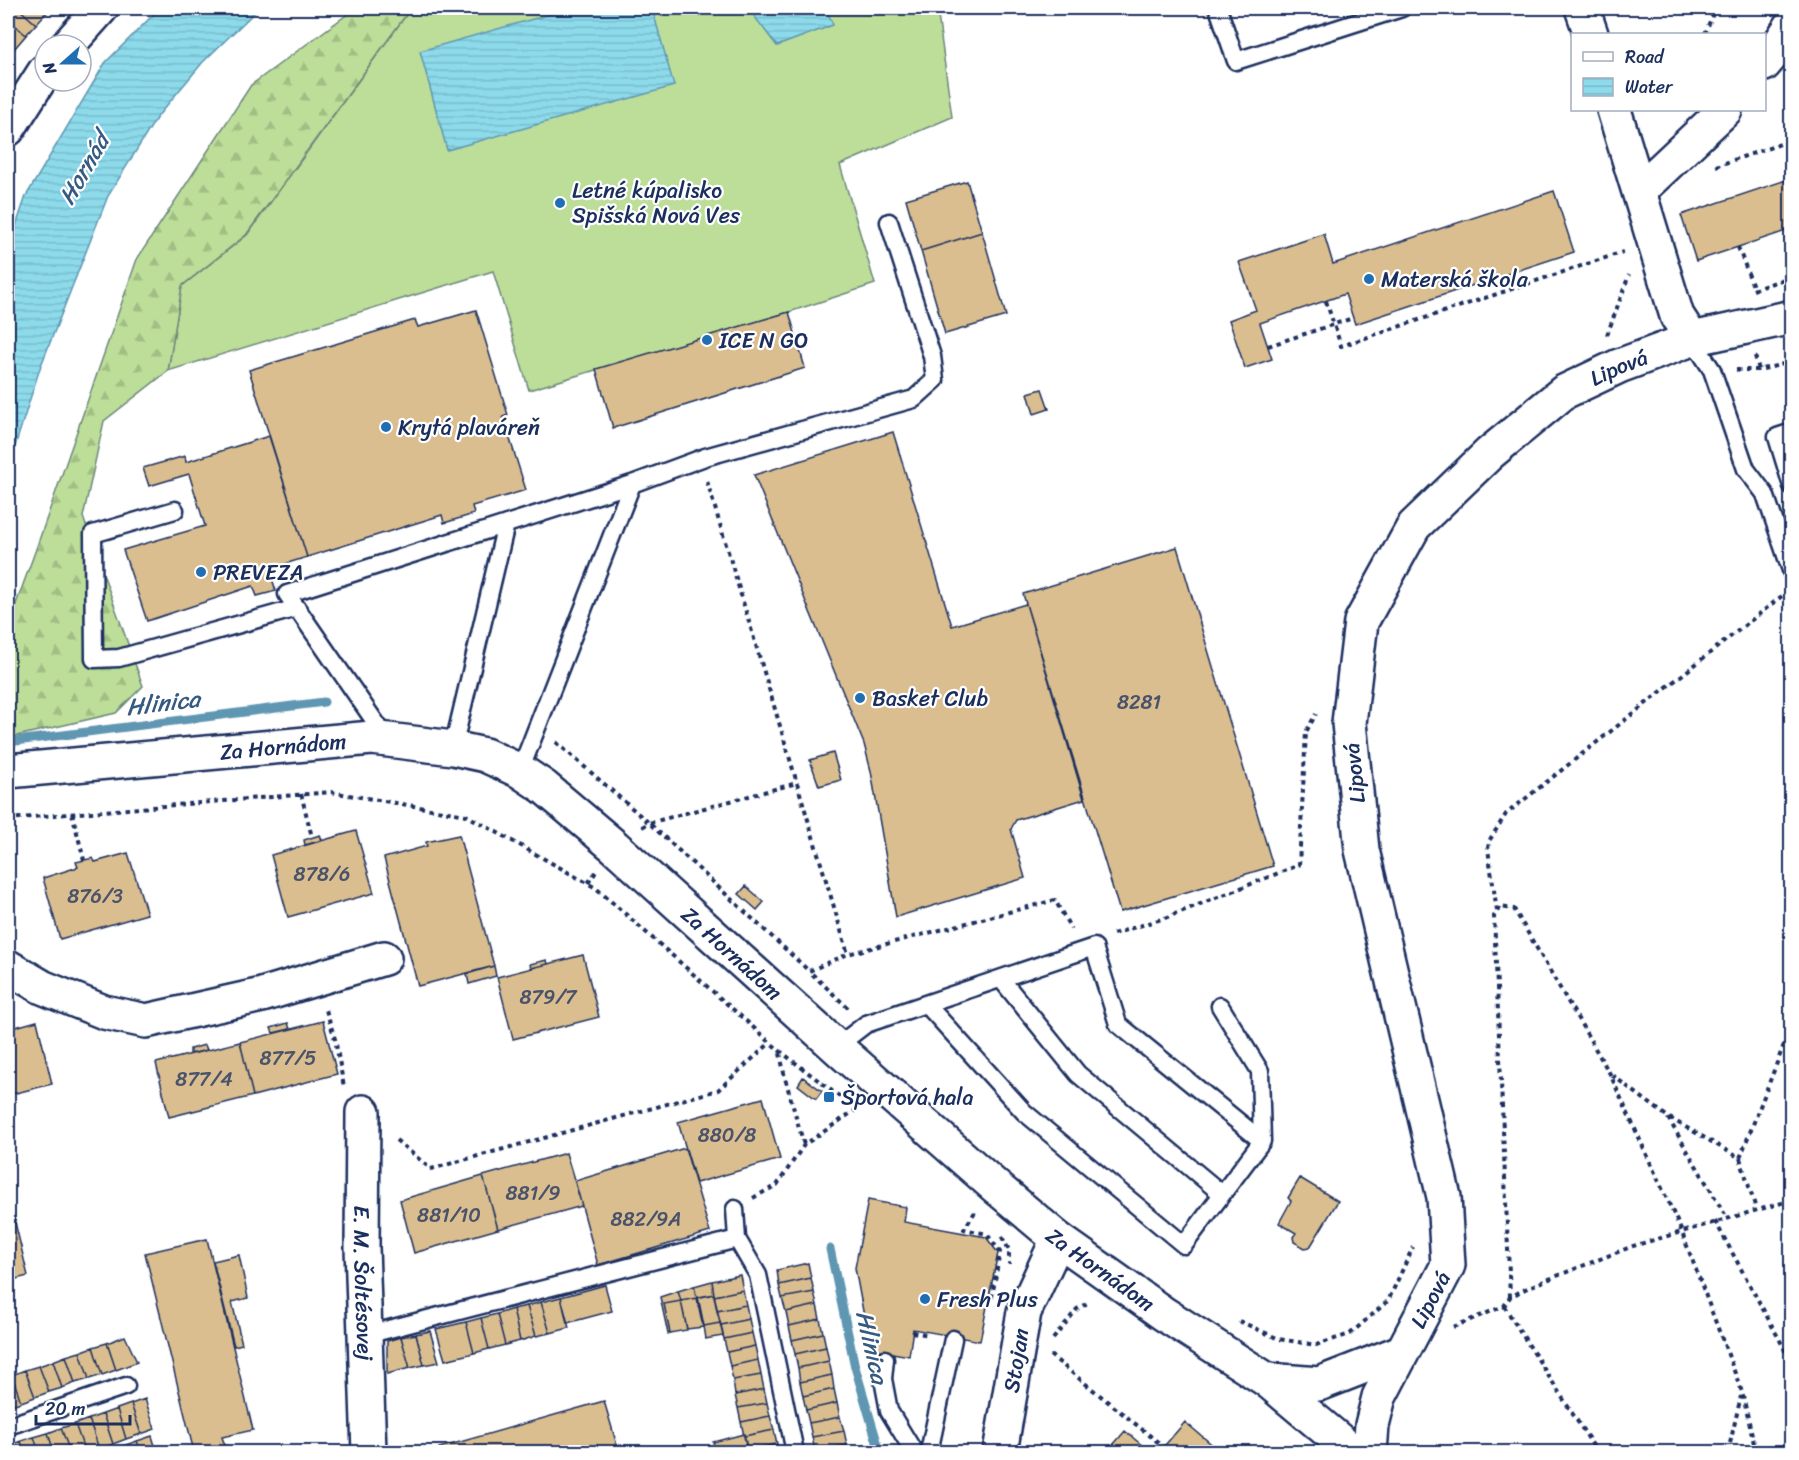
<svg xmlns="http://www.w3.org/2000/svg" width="1799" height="1460" font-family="Sriracha,sans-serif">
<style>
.grass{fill:#bcde98;stroke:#6c867b;stroke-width:1.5}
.forest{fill:url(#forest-firs);stroke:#6c867b;stroke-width:1.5}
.water{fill:url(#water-rules);stroke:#5f96b2;stroke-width:1.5}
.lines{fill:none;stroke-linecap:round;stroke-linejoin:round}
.stream{stroke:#5f96b2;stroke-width:9}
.building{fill:#dabe8f;stroke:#1b2f5e;stroke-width:1.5}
.lane-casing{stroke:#1b2f5e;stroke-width:21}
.street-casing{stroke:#1b2f5e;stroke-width:38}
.path{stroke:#1b2f5e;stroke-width:4;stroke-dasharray:4.5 4.5;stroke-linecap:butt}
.lane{stroke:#fff;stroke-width:16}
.street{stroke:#fff;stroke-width:33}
.poi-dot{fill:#1f6fb2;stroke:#fff;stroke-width:2}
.labels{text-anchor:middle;stroke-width:4.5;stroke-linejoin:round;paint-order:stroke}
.number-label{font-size:20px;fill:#4b536a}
.poi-label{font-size:22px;fill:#1b2f5e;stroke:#fff;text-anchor:start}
.street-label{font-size:22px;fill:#1b2f5e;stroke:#fff}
.water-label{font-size:24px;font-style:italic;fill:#375a81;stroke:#fff}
</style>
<defs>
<pattern id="forest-firs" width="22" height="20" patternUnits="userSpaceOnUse" patternTransform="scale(1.5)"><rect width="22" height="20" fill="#bcde98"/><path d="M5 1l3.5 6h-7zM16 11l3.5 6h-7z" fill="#a1bf85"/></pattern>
<pattern id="water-rules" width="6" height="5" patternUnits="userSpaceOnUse" patternTransform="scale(1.5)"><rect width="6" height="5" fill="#8cdaea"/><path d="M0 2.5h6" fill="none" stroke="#78bbcb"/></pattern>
</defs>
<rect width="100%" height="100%" fill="#fff"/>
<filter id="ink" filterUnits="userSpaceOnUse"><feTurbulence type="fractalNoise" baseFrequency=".0167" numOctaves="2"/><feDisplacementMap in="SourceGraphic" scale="12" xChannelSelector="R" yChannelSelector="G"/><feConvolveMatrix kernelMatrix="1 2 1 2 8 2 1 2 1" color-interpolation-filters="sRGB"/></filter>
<g filter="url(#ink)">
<path class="grass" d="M411,8H937L952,117L840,165L875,284L789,312L529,390L493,271L168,371L182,286L247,235Z"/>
<path class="forest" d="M356,8H411L246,235L182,286L168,371L104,421L83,517L143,686L116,713L8,738V626L36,549L137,259L251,85Z"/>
<path class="water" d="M160,8H259L203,62L157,117L108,196L40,368L8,468V249L26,196L105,63Z
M572,8H652L674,86L447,150L420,51Z
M748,8H826L833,25L777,46Z"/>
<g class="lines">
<path class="stream" d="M8,742L324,702
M830,1249L855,1367L880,1452"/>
</g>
<path class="building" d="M12,8H18L36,24L26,35L8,19V13Z
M18,8H46L49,10L36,24Z
M1258,8H1273L1259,12Z
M8,19L26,35L15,48L8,41Z
M8,41L15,48L8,56Z
M1792,178V229L1696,261L1681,215Z
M967,181L982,232L921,251L906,199Z
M1554,191L1574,252L1355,324L1345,294L1260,323L1272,359L1245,368L1229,320L1256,310L1239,262L1324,234L1333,264Z
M982,232L1006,316L945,334L921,251Z
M476,310L508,415L503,417L526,490L472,506L474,514L444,523L442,515L307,557L249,370L415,320L418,327Z
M789,312L805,368L613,428L596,369Z
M1042,389L1049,409L1034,414L1028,393Z
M893,432L952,626L1026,604L1084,799L1016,820L1011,829L1025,878L896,917L871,771L864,744L754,475Z
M269,436L307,557L269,569L276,591L257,596L253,586L147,621L123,550L205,526L189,474L149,486L143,468L185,456L186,462Z
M1177,547L1273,866L1120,912L1023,594Z
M833,753L841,780L819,786L810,760Z
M356,831L374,893L288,917L271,855Z
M320,835L322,840L305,845L304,840Z
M459,835L494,966L418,986L384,858L427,846L426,842Z
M128,853L147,914L60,939L43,878L78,867L76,862L93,858L95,862Z
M746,886L764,902L757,910L739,894Z
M583,955L599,1017L513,1039L497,977Z
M547,960L548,964L531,968L530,964Z
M494,966L496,976L469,984L467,974Z
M37,1021L52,1084L8,1095V1029Z
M323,1021L337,1074L253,1096L240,1042Z
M288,1023L290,1029L273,1033L271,1028Z
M240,1042L253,1096L169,1117L156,1063Z
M205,1045L207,1050L190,1054V1049Z
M803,1077L822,1091L816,1099L798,1085Z
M763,1098L780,1159L696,1183L678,1122Z
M685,1148L710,1232L598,1265L575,1181Z
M566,1153L582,1206L498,1229L483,1176Z
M483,1176L498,1229L414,1253L400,1200Z
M1300,1178L1338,1201L1310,1247L1305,1248L1294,1242L1293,1237L1296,1233L1279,1223L1291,1201L1288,1198Z
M868,1200L906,1207L904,1222L986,1237L998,1253L980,1341L913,1329L909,1356L870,1349L855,1268Z
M13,1214L28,1276L8,1281V1215Z
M207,1239L253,1430L222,1437L227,1452H194L145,1253Z
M239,1255L248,1298L232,1302L242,1344L234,1346L213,1261Z
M808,1263L811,1278L779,1285L777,1270Z
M740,1275L743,1290L714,1296L712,1281Z
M811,1278L814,1292L782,1298L779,1285Z
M712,1281L714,1294L697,1298L694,1286Z
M605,1285L612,1311L567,1323L561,1297Z
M694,1286L697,1298L681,1301L678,1291Z
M743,1290L746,1305L717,1311L714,1296Z
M678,1291L681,1301L664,1304L670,1333L668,1334L660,1297Z
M814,1292L817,1305L786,1312L782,1298Z
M714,1294L720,1323L704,1326L698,1297Z
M561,1297L569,1328L550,1333L541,1302Z
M697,1298L703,1327L687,1329L681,1301Z
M681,1301L687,1330L670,1333L664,1304Z
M541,1302L550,1333L536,1336L527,1306Z
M746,1305L749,1319L721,1325L717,1311Z
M817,1305L820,1319L789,1326L786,1312Z
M527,1306L536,1336L520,1341L513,1309Z
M513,1309L520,1341L505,1345L497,1314Z
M497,1314L505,1345L489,1349L481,1318Z
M481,1318L489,1349L474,1353L466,1322Z
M749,1319L752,1333L724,1339L721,1325Z
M820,1319L823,1333L792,1340L789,1326Z
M466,1322L474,1353L445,1360L436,1329Z
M720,1323L723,1336L705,1339H706L704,1326Z
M430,1331L439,1362L424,1365L416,1334Z
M752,1333L755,1346L727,1352L724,1339Z
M823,1333L826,1347L795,1354L792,1340Z
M416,1334L424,1365L410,1368L401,1337Z
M125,1336L137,1362L116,1370L107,1343Z
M401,1337L410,1368L387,1374V1341Z
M107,1343L116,1370L102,1375L93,1347Z
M755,1346L758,1360L730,1366L727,1352Z
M93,1347L102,1375L89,1379L80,1352Z
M826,1347L829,1361L798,1368L795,1354Z
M80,1352L89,1379L75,1383L66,1356Z
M66,1356L75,1383L62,1388L53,1361Z
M758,1360L761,1375L733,1380L730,1366Z
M53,1361L62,1388L49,1392L39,1366Z
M829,1361L832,1375L800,1382L798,1368Z
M39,1366L49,1392L35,1397L25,1370Z
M25,1370L35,1397L21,1402L12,1375Z
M12,1375L21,1402L8,1406V1377Z
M761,1375L764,1389L735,1395L733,1380Z
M832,1375L834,1389L803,1396L800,1382Z
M764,1389L767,1403L738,1408L735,1395Z
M834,1389L837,1403L806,1410L803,1396Z
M145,1399L155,1429L141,1434L131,1404Z
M604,1401L619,1452H440L439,1448Z
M767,1403L770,1416L741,1422L738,1408Z
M837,1403L840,1417L809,1423L806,1410Z
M131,1404L141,1434L126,1439L117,1409Z
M117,1409L126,1439L113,1444L103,1414Z
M103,1414L113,1444L99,1449L89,1419Z
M770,1416L774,1430L744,1436L741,1422Z
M840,1417L844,1431L812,1437L809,1423Z
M89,1419L99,1449L85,1452L75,1424Z
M1185,1422L1221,1452H1159Z
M75,1424L85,1452H70L61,1428Z
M61,1428L70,1452H54L48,1433Z
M774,1430L777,1444L747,1450L744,1436Z
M844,1431L847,1445L815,1451L812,1437Z
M1125,1431L1150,1452H1107Z
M48,1433L54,1452H39L34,1437Z
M744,1434L748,1452H716L713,1442Z
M152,1436L157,1452H141L137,1441Z
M34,1437L39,1452H24L21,1441Z
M21,1441L24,1452H9L8,1446Z
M137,1441L141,1452H126L123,1446Z
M777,1444L779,1452H748L747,1450Z
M847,1445L848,1452H816L815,1451Z
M123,1446L126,1452H111L110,1451Z"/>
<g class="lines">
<g class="lane-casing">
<path id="lane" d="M1218,8L1236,61L1402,8
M1692,339L1712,370L1746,469L1765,494L1792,573
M1792,432L1777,437L1792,486
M175,510L93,534L94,659L119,658L297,608
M387,739L287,594L632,484
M453,748L506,524
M520,771L632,484L705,457L914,399L935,380L932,356L889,222
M1001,979L1078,1074L1222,1194
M1220,1006L1260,1071L1262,1141
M836,1047L866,1024L1094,947L1118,1024L1262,1141L1184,1245L1024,1112L927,1005
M737,1239L758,1275L795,1452
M366,1335L737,1239L735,1209
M885,1359L883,1379L889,1411L914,1452
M8,1426L126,1386
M929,1452L953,1339"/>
</g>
<g class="street-casing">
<g id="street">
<path d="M1582,8L1591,34"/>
<path d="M68,45L101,8"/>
<path d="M1764,64L1775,51L1792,25"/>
<path d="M1614,110L1677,316L1692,339"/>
<path d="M8,129L45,71"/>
<path d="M1640,190L1725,110"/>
<path id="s1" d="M8,771L372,738L453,748L485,755L520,771L544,787L615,847L842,1052L996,1187L1058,1239L1164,1314L1267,1380L1353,1452"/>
<path d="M8,967L42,987L104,1012L146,1021L262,995L384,958"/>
<path id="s2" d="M363,1112L362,1247L369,1452"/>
<path d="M1267,1380L1319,1384L1401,1352"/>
<path id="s3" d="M1000,1452L1024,1312L1058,1239"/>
<path id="s4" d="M1370,1452L1372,1425L1379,1397L1448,1265L1444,1197L1362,850L1349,723L1361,622L1414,526L1490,453L1564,392L1619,366L1692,339L1792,317"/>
</g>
</g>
<path class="path" d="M1705,34L1715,8
M1716,166L1792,140
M1738,247L1754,289
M1753,290L1792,276
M1326,301L1341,346L1623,252
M1607,335L1629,275
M1268,346L1353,318
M1755,356L1759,370
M1736,370H1759L1792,362
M707,481L848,954
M556,742L649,823L809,971
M301,794L312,837
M1792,797L1788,798L1792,809
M72,813L84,860
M8,819L331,792L466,815L596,888L780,1051L840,1097
M642,827L649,823L797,783
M588,883L596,872
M1497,911L1488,849L1489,841L1506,814L1782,596
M1113,934L1165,918L1299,865L1306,732L1316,714
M848,1008L809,971L848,954L1055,900L1071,929
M326,1010L335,1039L344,1087
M780,1053L785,1078L804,1145
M1612,1075L1668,1117L1740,1158L1792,1024
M1668,1118L1727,1218
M396,1140L431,1169L718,1090L770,1043
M1740,1158L1756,1209
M753,1198L777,1185L804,1145L857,1109
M975,1212L964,1229L987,1234L1000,1252L991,1302
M1715,1221L1783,1346L1792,1368
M1002,1237L1009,1250V1264
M1510,1297L1494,916L1500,907L1514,909L1610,1074L1681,1230L1742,1392L1756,1452
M1504,1306L1597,1452
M1239,1321L1279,1339L1316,1345L1350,1334L1388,1301L1413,1247
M1453,1327L1504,1306L1510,1297L1529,1287L1633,1246L1792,1200
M912,1332L929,1335
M1053,1339L1077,1309L1089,1302
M1050,1355L1164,1447
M1728,1452L1741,1396"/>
<use href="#lane" class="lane"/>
<use href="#street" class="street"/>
</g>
</g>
<g class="poi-dot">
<circle cx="560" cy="203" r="6"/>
<circle cx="1369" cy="279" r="6"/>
<circle cx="707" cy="340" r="6"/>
<circle cx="386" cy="427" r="6"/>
<circle cx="201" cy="572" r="6"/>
<circle cx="860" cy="698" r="6"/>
<rect x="823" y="1091" width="12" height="12" rx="3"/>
<circle cx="925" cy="1299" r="6"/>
</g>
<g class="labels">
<g class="number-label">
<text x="1139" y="709">8281</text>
<text x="322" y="881">878/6</text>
<text x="95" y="903">876/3</text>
<text x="548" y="1004">879/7</text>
<text x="288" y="1065">877/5</text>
<text x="204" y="1086">877/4</text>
<text x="727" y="1142">880/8</text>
<text x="533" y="1200">881/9</text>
<text x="449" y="1222">881/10</text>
<text x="646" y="1226">882/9A</text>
</g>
<g class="poi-label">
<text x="572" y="198">Letné kúpalisko<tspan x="572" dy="25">Spišská Nová Ves</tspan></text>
<text x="1381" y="287">Materská škola</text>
<text x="719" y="348">ICE N GO</text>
<text x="398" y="435">Krytá plaváreň</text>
<text x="213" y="580">PREVEZA</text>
<text x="872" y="706">Basket Club</text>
<text x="841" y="1105">Športová hala</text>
<text x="937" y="1307">Fresh Plus</text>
</g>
<g class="street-label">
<text dy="8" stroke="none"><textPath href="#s4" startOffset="1230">Lipová</textPath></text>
<text dy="8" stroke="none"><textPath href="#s1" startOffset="276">Za Hornádom</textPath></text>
<text transform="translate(1354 773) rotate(-96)" y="8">Lipová</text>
<text dy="8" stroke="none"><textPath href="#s1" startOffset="798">Za Hornádom</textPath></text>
<text dy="8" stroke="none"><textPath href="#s1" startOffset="1284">Za Hornádom</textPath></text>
<text dy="8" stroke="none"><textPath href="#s2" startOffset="171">E. M. Šoltésovej</textPath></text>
<text dy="8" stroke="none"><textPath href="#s4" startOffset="166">Lipová</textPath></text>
<text dy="8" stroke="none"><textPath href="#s3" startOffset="93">Stojan</textPath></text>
</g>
<g class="water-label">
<text transform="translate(84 169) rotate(-60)" y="8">Hornád</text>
<text transform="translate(163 703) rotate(-7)" y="8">Hlinica</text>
<text transform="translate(872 1347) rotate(77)" y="8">Hlinica</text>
</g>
</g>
<rect width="1799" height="1460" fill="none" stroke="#fff" stroke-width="30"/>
<rect x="15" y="15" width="1769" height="1430" fill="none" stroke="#1b2f5e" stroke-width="2" filter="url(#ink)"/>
<rect x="1571" y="33" width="195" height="78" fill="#ffffff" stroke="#a4acbf" stroke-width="1.5"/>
<rect x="1583" y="52" width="30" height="9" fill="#ffffff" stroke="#a4acbf" stroke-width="1.5"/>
<text x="1625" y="63" font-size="18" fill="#1b2f5e">Road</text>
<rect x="1583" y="78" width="30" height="18" fill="url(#water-rules)" stroke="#a4acbf" stroke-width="1.5"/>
<text x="1625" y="93" font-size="18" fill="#1b2f5e">Water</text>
<g transform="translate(63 63) rotate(249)"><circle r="28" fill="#ffffff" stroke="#a4acbf" stroke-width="1.5"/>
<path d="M0-4.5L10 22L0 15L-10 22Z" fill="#1f6fb2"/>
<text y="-9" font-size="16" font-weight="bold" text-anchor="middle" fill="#1b2f5e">N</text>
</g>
<path d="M36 1415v9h94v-9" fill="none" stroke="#1b2f5e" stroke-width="3"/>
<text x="45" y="1415" font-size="18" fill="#1b2f5e" stroke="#ffffff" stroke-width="4.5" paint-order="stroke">20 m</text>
</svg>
